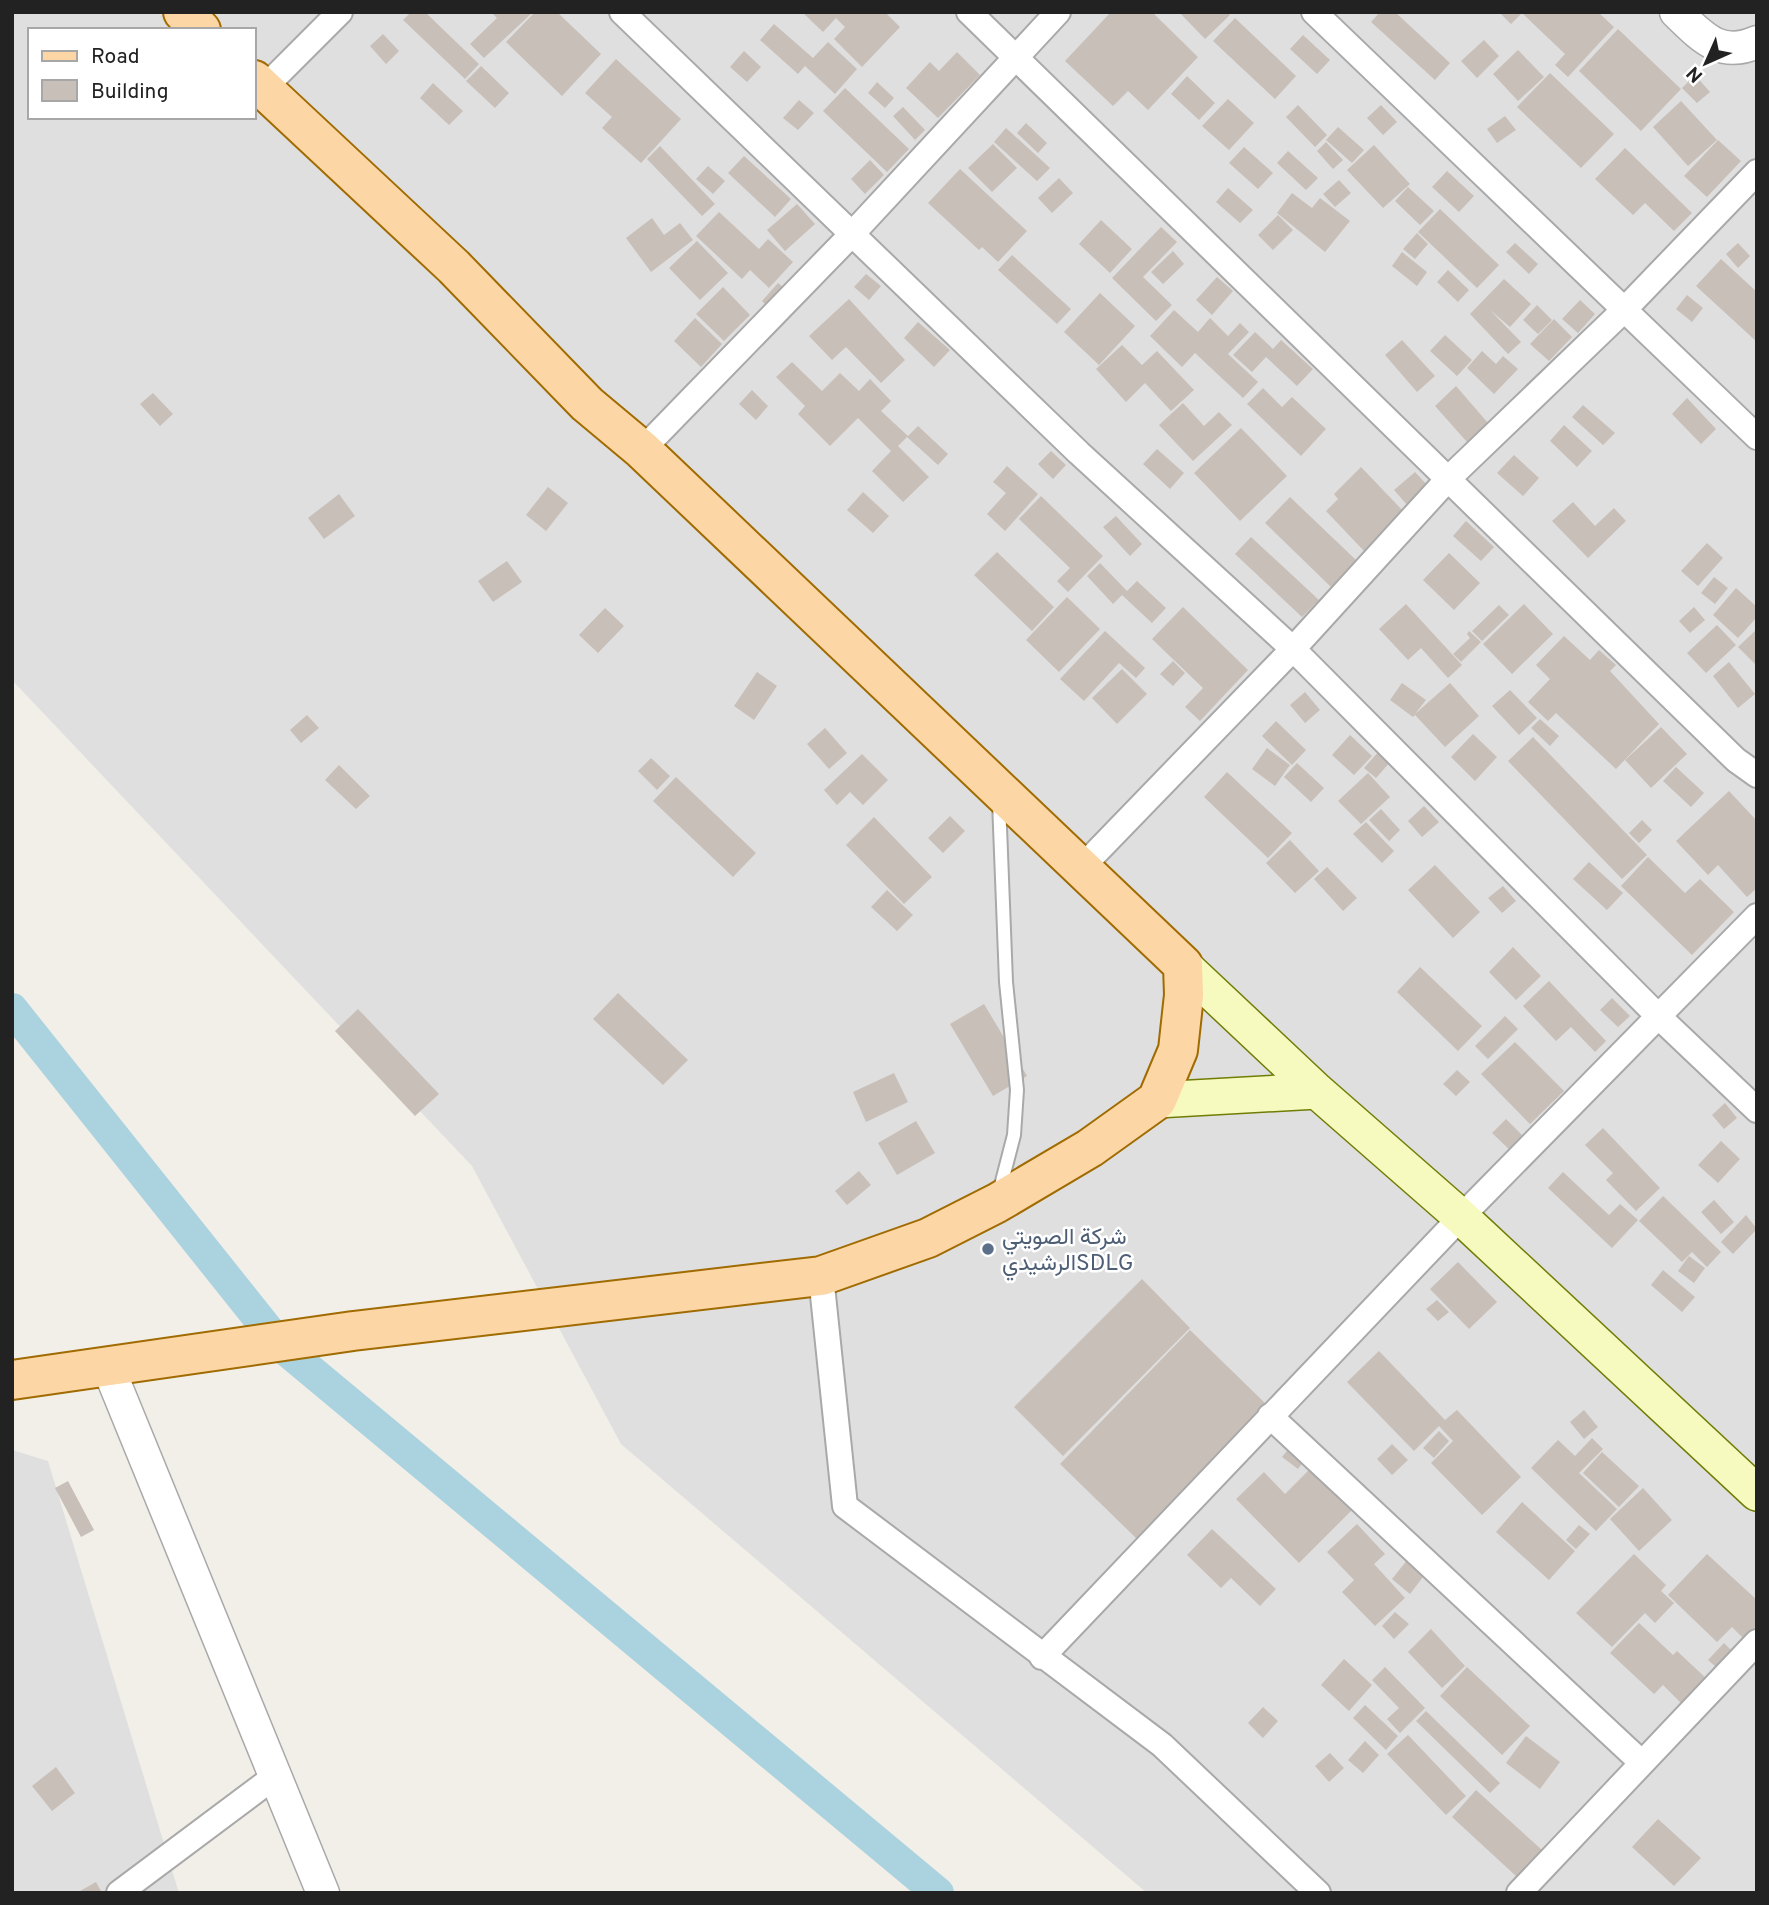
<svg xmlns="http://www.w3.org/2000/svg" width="1769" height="1905" font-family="Overpass,Vazirmatn,sans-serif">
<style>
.residential{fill:#e0dfdf;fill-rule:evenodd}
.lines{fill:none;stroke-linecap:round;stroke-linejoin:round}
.canal{stroke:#aad3df;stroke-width:32}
.building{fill:#c7bfb8}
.service-casing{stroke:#a9a9a9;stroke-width:16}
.minor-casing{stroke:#a9a9a9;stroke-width:28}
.tertiary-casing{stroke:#a9a9a9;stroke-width:35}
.secondary-casing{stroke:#707d05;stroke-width:38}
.primary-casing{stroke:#a06b00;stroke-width:42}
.service{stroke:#fff;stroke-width:12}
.minor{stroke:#fff;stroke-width:24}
.tertiary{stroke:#fff;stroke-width:32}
.secondary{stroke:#f7fabf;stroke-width:35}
.primary{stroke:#fcd6a4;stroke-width:38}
.service-dot{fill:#5c6f8a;stroke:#fff;stroke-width:2.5}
.labels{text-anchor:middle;stroke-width:5;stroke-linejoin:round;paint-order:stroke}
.service-label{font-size:23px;fill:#4e5e75;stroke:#fff;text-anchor:start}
</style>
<rect width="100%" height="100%" fill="#f2efe9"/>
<path class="residential" d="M12,12H1757V1893H1147L621,1444L472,1166L12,680ZM30,30H254V117H30Z
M12,1450L48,1461L179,1893H12Z"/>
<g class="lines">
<path class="canal" d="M12,1009L280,1345L938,1893"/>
</g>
<path class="building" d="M411,12H425L479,64L465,79L403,20Z
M491,12H533L484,58L470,44L497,18Z
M535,12H557L601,54L562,96L506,42Z
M802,12H885L900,27L862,67L834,39L845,27L836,18L823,32Z
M1111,12H1152L1198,57L1148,110L1128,91L1113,106L1065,61Z
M1179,12H1227L1230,15L1205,39Z
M1380,12H1395L1450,63L1435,80L1371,22Z
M1499,12H1598L1614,27L1568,77L1555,65L1565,54L1522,13L1511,24Z
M1235,18L1296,76L1275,99L1213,41Z
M774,24L813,58L828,42L857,69L835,94L805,66L798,74L760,40Z
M1618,29L1681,89L1641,131L1579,71Z
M383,34L399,51L386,64L370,46Z
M1303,35L1330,60L1317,74L1290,49Z
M1484,40L1499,56L1477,78L1461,61Z
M1518,50L1544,77L1518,101L1493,74Z
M744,51L761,67L747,82L730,67Z
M957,52L980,75L938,118L906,88L930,62L939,71Z
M616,59L681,119L641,163L602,128L612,117L585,93Z
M481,66L509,93L495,108L466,81Z
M1550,73L1614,134L1581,168L1517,107Z
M1695,75L1710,92L1697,103L1682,88Z
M1187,76L1215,103L1199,120L1171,94Z
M877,82L894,98L885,108L868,93Z
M433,83L463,111L449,125L420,98Z
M845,88L909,149L887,172L823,111Z
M1228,99L1254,123L1229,150L1202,126Z
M799,100L814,113L798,130L783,118Z
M1681,101L1717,140L1688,166L1653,127Z
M1298,105L1327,135L1315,147L1286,117Z
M1381,105L1397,122L1383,135L1367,118Z
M903,107L925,130L915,140L893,116Z
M1505,116L1516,130L1497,143L1487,129Z
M1026,123L1047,143L1038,153L1017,133Z
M1338,127L1364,150L1352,163L1326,140Z
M1006,128L1050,168L1037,181L994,142Z
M1718,140L1741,161L1707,197L1684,176Z
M1326,142L1343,160L1333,169L1317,151Z
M993,144L1017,168L992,192L968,168Z
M1374,145L1410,184L1383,208L1347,170Z
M660,146L715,204L702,216L647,159Z
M1244,147L1273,173L1258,189L1229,163Z
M1625,148L1692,213L1674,231L1645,203L1633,215L1595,179Z
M1288,151L1318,178L1306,190L1277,163Z
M744,156L791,199L775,217L728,173Z
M870,160L884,175L865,194L851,179Z
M708,166L725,181L713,194L696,179Z
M960,169L1027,231L998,262L982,247L979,250L928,203Z
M1447,171L1474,196L1459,212L1432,187Z
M1059,178L1073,193L1052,213L1038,198Z
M1339,180L1351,193L1335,207L1323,194Z
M1408,187L1434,211L1420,225L1395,201Z
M1228,188L1253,210L1240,223L1216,202Z
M1292,193L1312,208L1320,198L1350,221L1325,252L1277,213Z
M797,204L815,224L785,251L767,230Z
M1440,209L1499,265L1477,288L1418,232Z
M719,212L759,249L768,239L793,262L769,288L750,270L742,279L696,236Z
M1278,215L1293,230L1273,250L1258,235Z
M652,218L664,235L680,223L693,240L651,272L626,238Z
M1101,220L1132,249L1110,273L1079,244Z
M1161,227L1177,242L1143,277L1172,305L1156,321L1112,278Z
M1417,233L1428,244L1415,259L1403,249Z
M697,241L728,273L700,300L669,268Z
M1515,243L1538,264L1529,274L1506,252Z
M1738,243L1750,256L1738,268L1726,254Z
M1173,251L1184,264L1163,284L1151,272Z
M1402,252L1427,272L1417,286L1392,266Z
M1012,255L1071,309L1057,324L998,270Z
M1721,259L1757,292V342L1696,286Z
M1448,270L1469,290L1458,302L1437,282Z
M866,274L881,286L869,300L854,287Z
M1217,277L1233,291L1212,315L1196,300Z
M1504,279L1531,304L1510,327L1490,310L1521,342L1508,354L1470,314Z
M778,283L790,293L773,312L762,301Z
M723,287L750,315L724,341L696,314Z
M1100,293L1135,326L1099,365L1064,332Z
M1687,295L1703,308L1692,322L1676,309Z
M849,299L905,360L881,383L846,347L832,360L809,336Z
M1580,300L1595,314L1578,333L1562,319Z
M1537,305L1552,320L1538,334L1523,320Z
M1174,310L1198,332L1210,318L1228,336L1240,323L1249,332L1228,354L1258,382L1243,398L1195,353L1182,367L1150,336Z
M695,318L722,344L701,367L674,341Z
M1554,319L1572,337L1549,361L1530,344Z
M918,322L950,350L934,367L904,338Z
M1255,332L1273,349L1281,340L1313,369L1297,386L1266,357L1252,372L1233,355Z
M1445,335L1472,360L1457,376L1430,351Z
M1402,340L1435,376L1417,392L1385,355Z
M1122,345L1142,365L1157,351L1194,390L1171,411L1145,383L1126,402L1096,369Z
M1482,351L1496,364L1503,356L1518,369L1494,394L1467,368Z
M792,362L822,391L840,373L859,391L870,379L891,401L881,411L908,436L918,426L948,454L938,465L907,437L898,446L929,477L903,502L872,471L891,451L858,418L830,446L798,414L805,406L776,377Z
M1456,386L1488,423L1467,442L1435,406Z
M1263,388L1282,407L1292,397L1326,429L1301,456L1247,404Z
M752,390L768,406L756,420L739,404Z
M153,393L173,414L160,426L140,404Z
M1687,398L1716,429L1701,444L1672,414Z
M1183,403L1204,426L1219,412L1232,425L1193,461L1159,425Z
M1583,405L1615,433L1603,445L1572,417Z
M1564,425L1592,451L1577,467L1550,441Z
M1241,428L1287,476L1240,521L1194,473Z
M1157,449L1184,473L1170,489L1143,464Z
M1051,451L1066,465L1053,479L1038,464Z
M1514,455L1539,478L1523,496L1497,473Z
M1007,466L1038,494L1005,531L987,514L1006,493L993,482Z
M1361,467L1405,513L1364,551L1326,511L1338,499L1334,494Z
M1415,472L1429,487L1408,506L1394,490Z
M548,487L568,503L546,531L526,515Z
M863,492L889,516L873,533L847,510Z
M339,494L355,516L324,539L308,518Z
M1041,496L1103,556L1068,592L1057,581L1070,568L1019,519Z
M1290,497L1356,560L1331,587L1265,523Z
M1573,502L1595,526L1614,508L1626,521L1588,558L1552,521Z
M1116,516L1142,544L1130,556L1103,527Z
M1466,521L1494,547L1481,561L1453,536Z
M1251,537L1319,600L1302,617L1235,554Z
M1707,543L1723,558L1698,586L1681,571Z
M997,552L1054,607L1032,631L974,575Z
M1449,553L1480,583L1454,610L1423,580Z
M507,561L522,582L493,602L478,581Z
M1100,563L1127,591L1137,581L1166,608L1152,623L1122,595L1113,604L1087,576Z
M1714,577L1728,588L1715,604L1701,593Z
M1736,588L1757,607V617L1738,638L1713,615Z
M1067,597L1100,629L1059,672L1026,640Z
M1406,604L1462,665L1448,678L1421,648L1408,660L1379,629Z
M1524,604L1553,634L1512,674L1483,644Z
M1499,605L1509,615L1482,641L1472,631Z
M1183,607L1248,670L1200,721L1185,707L1203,688L1152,639Z
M1694,607L1705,620L1690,633L1679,621Z
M605,608L624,626L598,653L579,635Z
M1717,625L1736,645L1706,673L1687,653Z
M1757,629V666L1738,647Z
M1105,631L1145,668L1136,678L1119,663L1084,701L1060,679Z
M1469,631L1481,642L1461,662L1453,654L1470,638L1467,634Z
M1564,636L1590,660L1599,650L1616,665L1610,671L1659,724L1616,769L1556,713L1548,721L1528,702L1550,679L1536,665Z
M1173,661L1185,673L1173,686L1160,674Z
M1729,662L1755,694L1738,708L1713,676Z
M1122,669L1147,694L1117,724L1092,698Z
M757,672L777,686L754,720L734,706Z
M1402,683L1426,700L1415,714L1450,683L1479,716L1445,747L1415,715L1413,717L1390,700Z
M1510,690L1537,718L1519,735L1492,706Z
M1305,692L1320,710L1305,723L1290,705Z
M307,715L319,728L301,743L290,730Z
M1540,719L1559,736L1550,746L1531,728Z
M1276,721L1306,750L1292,765L1262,736Z
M1661,727L1687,754L1651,788L1625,760Z
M825,728L847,753L829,769L807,744Z
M1473,734L1497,757L1475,781L1451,757Z
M1350,735L1372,756L1354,775L1332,755Z
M1533,737L1647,855L1622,879L1508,761Z
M1267,748L1290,765L1275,786L1252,769Z
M1380,750L1392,760L1376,778L1364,768Z
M862,754L888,780L863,805L850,792L837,805L824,790Z
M651,758L670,776L657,790L638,771Z
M1297,763L1324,788L1311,802L1284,777Z
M339,765L370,796L356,809L325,780Z
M1676,767L1704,793L1691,807L1663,781Z
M1227,772L1292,833L1268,858L1204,797Z
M1368,773L1390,797L1361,824L1338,801Z
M676,777L756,853L733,877L653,801Z
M1729,791L1757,821V888L1747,897L1718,865L1708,875L1676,841Z
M1424,806L1439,822L1422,837L1408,821Z
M1381,809L1400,830L1389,841L1369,820Z
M950,816L965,831L943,853L928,838Z
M874,817L932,877L904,904L846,845Z
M1642,820L1652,830L1639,843L1629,833Z
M1366,822L1394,851L1382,863L1353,834Z
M1290,840L1319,871L1295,893L1266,863Z
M1648,857L1685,893L1700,879L1734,912L1692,955L1621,886Z
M1589,862L1623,893L1607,910L1573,879Z
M1435,865L1480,912L1453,938L1408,890Z
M1327,867L1357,898L1343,911L1314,879Z
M1503,886L1516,901L1502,913L1488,898Z
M887,890L913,915L897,931L871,907Z
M1513,947L1541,976L1516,1000L1489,972Z
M1420,967L1482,1026L1458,1051L1397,992Z
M1549,981L1606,1041L1595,1052L1571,1027L1556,1041L1523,1006Z
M618,993L688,1060L663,1085L593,1019Z
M1612,998L1630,1016L1618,1027L1600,1010Z
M984,1004L1027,1076L993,1096L950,1024Z
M358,1009L439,1094L415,1116L335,1031Z
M1505,1016L1518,1029L1488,1059L1475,1046Z
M1515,1042L1564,1091L1530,1124L1481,1074Z
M1457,1070L1470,1082L1456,1096L1443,1084Z
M894,1073L908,1102L866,1122L853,1092Z
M1725,1103L1737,1118L1724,1129L1712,1115Z
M1506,1119L1527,1140L1514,1154L1492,1133Z
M916,1121L935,1153L897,1175L878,1143Z
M1603,1128L1660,1188L1636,1211L1606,1180L1613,1173L1585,1145Z
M1721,1141L1740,1159L1718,1183L1698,1165Z
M859,1171L871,1185L847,1205L835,1191Z
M1563,1172L1609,1215L1620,1204L1638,1220L1612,1248L1548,1188Z
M1663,1196L1721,1252L1707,1267L1692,1252L1682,1262L1639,1221Z
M1714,1200L1734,1222L1721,1234L1701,1212Z
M1746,1215L1757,1229L1733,1254L1721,1242Z
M1689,1256L1705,1268L1694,1283L1678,1271Z
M1458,1262L1497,1302L1469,1329L1430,1289Z
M1663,1270L1695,1297L1682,1312L1651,1285Z
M1142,1279L1190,1328L1063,1456L1014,1407Z
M1437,1300L1449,1312L1438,1321L1426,1309Z
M1190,1330L1267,1405L1137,1539L1060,1464Z
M1379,1351L1445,1420L1457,1410L1521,1477L1482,1515L1431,1463L1453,1441L1439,1426L1414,1451L1347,1382Z
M1584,1410L1598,1427L1584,1439L1570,1422Z
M1439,1431L1449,1441L1434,1458L1423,1448Z
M1592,1438L1603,1449L1579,1473L1617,1509L1596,1531L1531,1468L1558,1440L1575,1456Z
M1295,1441L1310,1452L1298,1469L1282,1457Z
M1392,1444L1408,1460L1392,1475L1377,1459Z
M1602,1452L1639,1486L1619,1507L1583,1473Z
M1314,1465L1355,1507L1299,1563L1236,1499L1264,1472L1285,1494Z
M68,1481L94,1530L81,1537L55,1488Z
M1643,1488L1672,1520L1639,1551L1610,1519Z
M1522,1502L1575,1551L1549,1580L1496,1532Z
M1357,1524L1385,1554L1374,1564L1405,1598L1375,1626L1342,1592L1354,1580L1327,1552Z
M1579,1525L1590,1534L1576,1549L1566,1540Z
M1212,1529L1276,1589L1260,1606L1231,1578L1221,1588L1187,1555Z
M1634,1554L1666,1585L1661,1591L1674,1603L1655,1623L1645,1613L1612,1647L1576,1613Z
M1707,1554L1757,1600V1625L1744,1639L1732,1627L1717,1642L1668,1595Z
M1408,1559L1426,1573L1410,1594L1392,1579Z
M1395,1612L1409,1624L1394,1639L1382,1626Z
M1639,1623L1673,1655L1677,1651L1708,1680L1683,1705L1663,1685L1654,1694L1610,1653Z
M1431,1629L1465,1666L1442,1688L1408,1652Z
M1724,1643L1731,1650L1716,1667L1708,1660Z
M1344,1659L1372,1685L1349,1711L1321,1685Z
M1385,1667L1425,1708L1400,1733L1387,1719L1399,1708L1372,1680Z
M1467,1667L1530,1726L1502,1755L1440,1696Z
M1365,1705L1398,1736L1386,1750L1353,1718Z
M1263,1707L1278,1721L1263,1738L1248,1723Z
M1426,1711L1500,1783L1490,1793L1416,1721Z
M1408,1735L1466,1796L1446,1815L1387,1754Z
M1526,1736L1560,1762L1540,1789L1506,1763Z
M1365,1741L1379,1755L1363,1773L1348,1760Z
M1330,1753L1344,1768L1329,1782L1315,1766Z
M56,1767L75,1793L52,1811L32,1786Z
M1476,1790L1542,1850L1517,1877L1452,1817Z
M1658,1819L1701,1858L1674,1886L1632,1847Z
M96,1882L102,1893H81L80,1891Z"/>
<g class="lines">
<g class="service-casing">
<path id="service" d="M999,801L1006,982L1017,1090L1014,1135L999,1193"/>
</g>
<g class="minor-casing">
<path id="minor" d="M622,12L1079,453L1293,649L1657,1015L1757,1110
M969,12L1736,760L1757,775
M1314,12L1757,437
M263,89L340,12
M642,450L853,233L1058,12
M1083,866L1293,649L1448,479L1624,310L1757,172
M821,1276L845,1506L1162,1745L1318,1893
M1270,1416L1641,1762
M1042,1657L1461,1217L1757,916
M119,1893L274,1777
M1519,1893L1757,1642"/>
</g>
<g class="tertiary-casing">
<path id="tertiary" d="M1676,12C1701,36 1720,59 1757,42
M108,1367L323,1893"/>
</g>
<g class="secondary-casing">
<path id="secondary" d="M1183,965L1317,1091L1461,1217L1757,1493
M1157,1100L1317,1091"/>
</g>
<g class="primary-casing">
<path id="primary" d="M183,12L201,30
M12,1380L353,1331L821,1276L928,1238L997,1203L1090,1148L1157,1100L1178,1050L1184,995L1183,965L642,450L587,404L454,267L254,80"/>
</g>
<use href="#service" class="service"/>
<use href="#minor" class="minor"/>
<use href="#tertiary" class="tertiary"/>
<use href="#secondary" class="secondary"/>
<use href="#primary" class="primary"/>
</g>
<circle class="service-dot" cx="988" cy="1249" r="7"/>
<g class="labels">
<g class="service-label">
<text x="1002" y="1244">شركة الصويتي<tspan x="1002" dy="26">الرشيديSDLG</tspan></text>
</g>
</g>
<rect width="1769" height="1905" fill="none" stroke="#222222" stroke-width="28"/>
<rect x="28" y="28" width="228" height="91" fill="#ffffff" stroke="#a7a7a7" stroke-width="2"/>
<rect x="42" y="51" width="35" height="10" fill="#fcd6a4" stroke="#a7a7a7" stroke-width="2"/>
<text x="91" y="63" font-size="21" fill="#222222">Road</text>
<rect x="42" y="80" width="35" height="21" fill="#c7bfb8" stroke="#a7a7a7" stroke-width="2"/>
<text x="91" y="98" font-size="21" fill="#222222">Building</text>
<g transform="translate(1706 63) rotate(225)" stroke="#ffffff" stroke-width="5" paint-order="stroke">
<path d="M0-5L12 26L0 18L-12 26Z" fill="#222222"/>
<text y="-10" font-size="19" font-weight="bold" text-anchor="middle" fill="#222222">N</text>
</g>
</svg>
